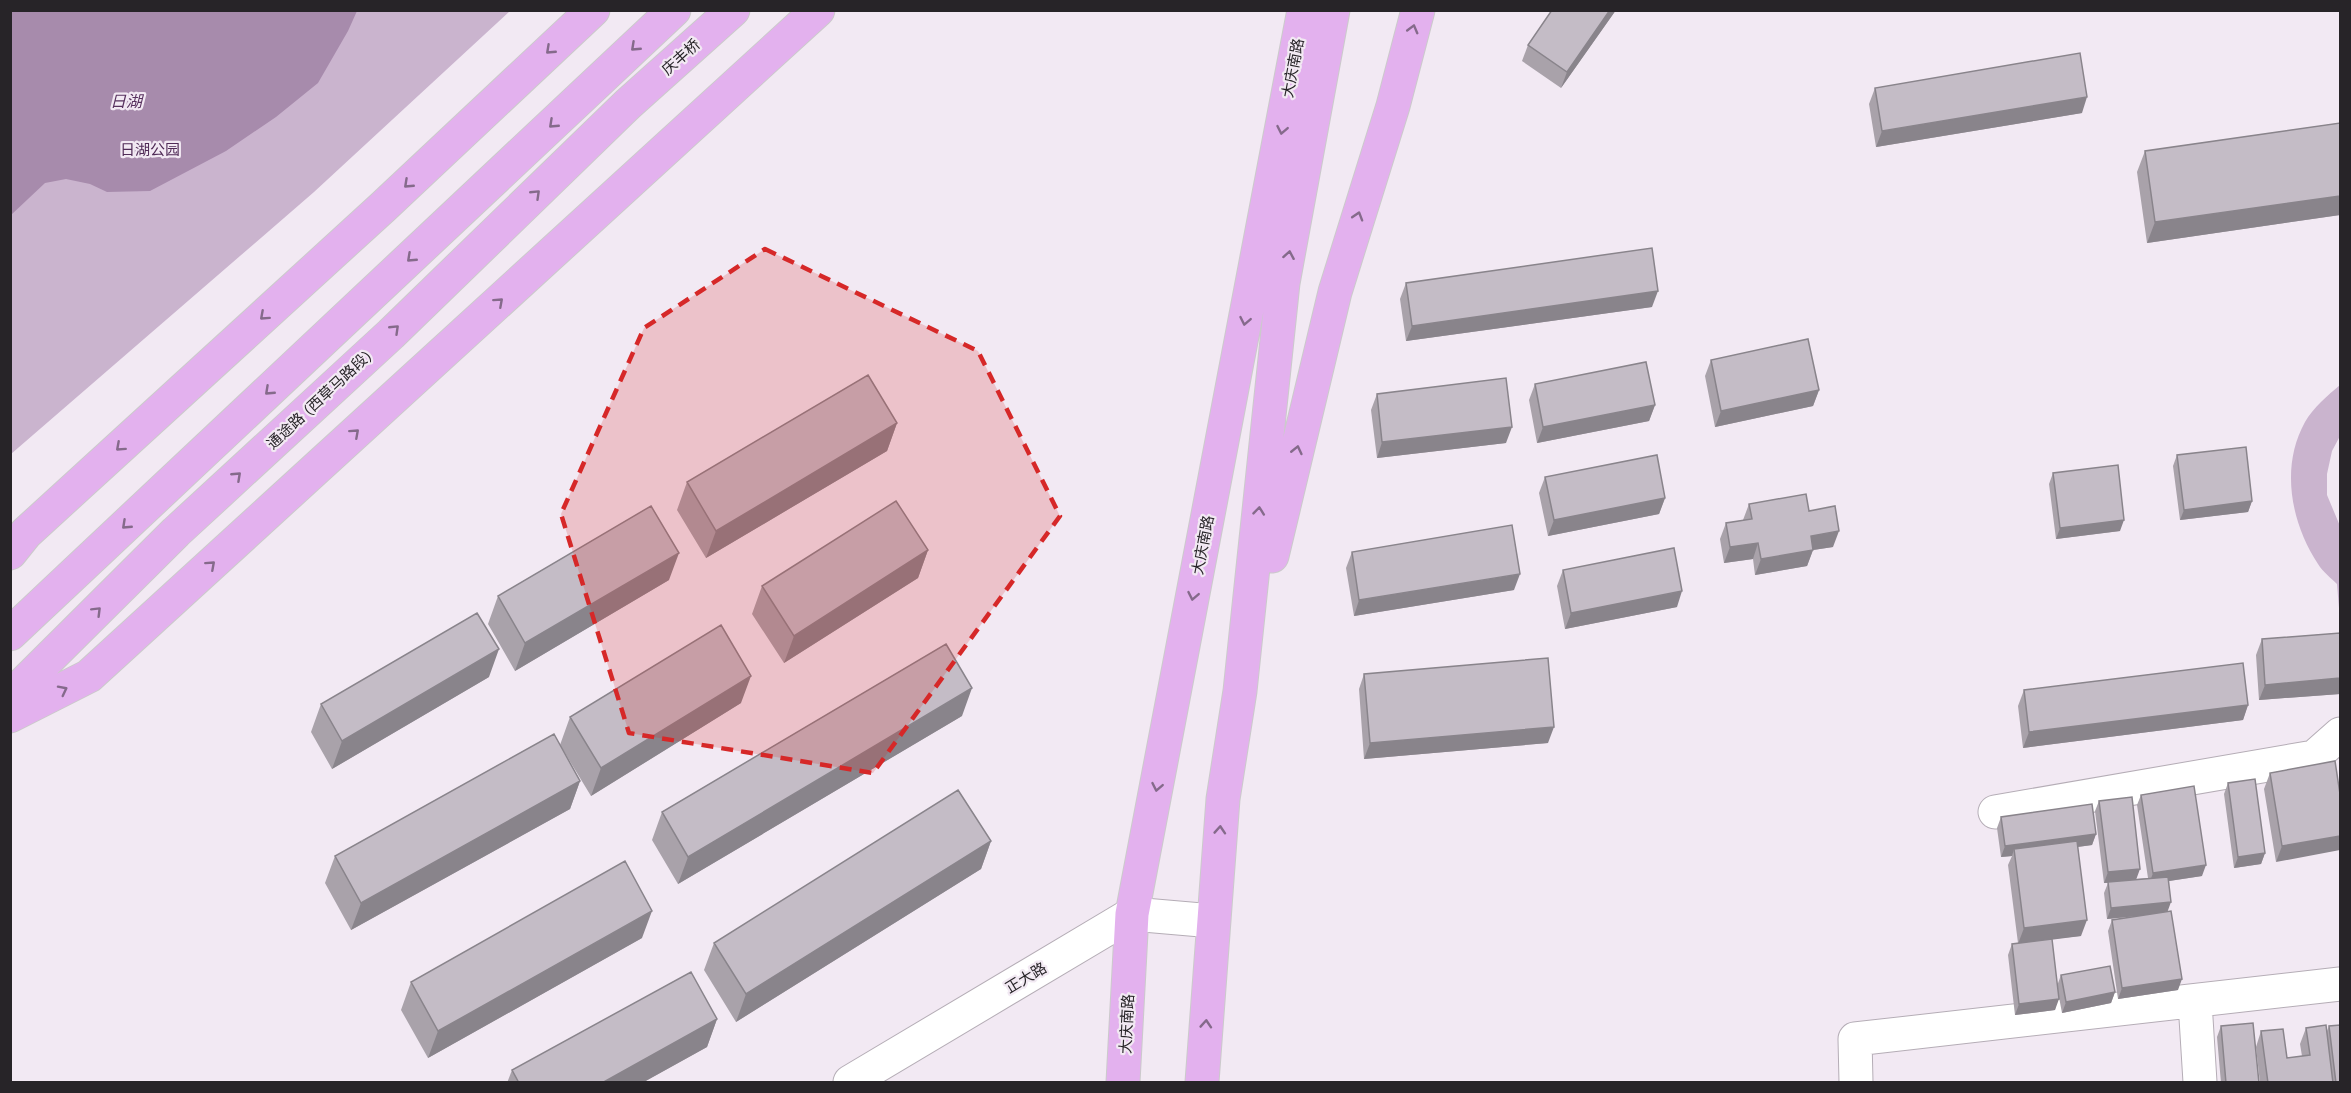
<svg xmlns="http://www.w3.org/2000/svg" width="2351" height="1093" font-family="'Work Sans','Noto Sans SC',sans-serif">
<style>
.green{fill:#cab4ce}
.water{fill:#a78bac}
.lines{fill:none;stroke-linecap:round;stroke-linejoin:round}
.minor-casing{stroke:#b5adb6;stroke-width:35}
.major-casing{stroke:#cbcacb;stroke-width:35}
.minor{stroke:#fff;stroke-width:33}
.major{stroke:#e3b1ee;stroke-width:33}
.wall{fill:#a9a2aa}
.shaded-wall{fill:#89848b}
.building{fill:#c4bcc6;stroke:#89848b;stroke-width:1.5}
.oneway{stroke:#856a8b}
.marked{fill:#d62828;fill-opacity:0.2;stroke:#d62828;stroke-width:4.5;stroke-dasharray:12 8;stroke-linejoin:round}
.labels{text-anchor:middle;stroke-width:4.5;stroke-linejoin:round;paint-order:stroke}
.street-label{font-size:15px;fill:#272428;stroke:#f2e9f3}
.park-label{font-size:15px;fill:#502b57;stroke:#f2e9f3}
.water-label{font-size:16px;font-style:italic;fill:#58325f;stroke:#f2e9f3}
</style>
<rect width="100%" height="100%" fill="#f2e9f3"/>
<path class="green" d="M11,11H510L314,192L11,454Z
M2340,385V436L2332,451L2327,474V495L2340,526V620L2337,584C2331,578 2323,572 2318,564C2291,523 2280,467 2305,422C2313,408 2328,395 2340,385Z"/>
<path class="water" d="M11,10H357V11L348,31L318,83L276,117L226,151L150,191L107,192L90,184L66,179L45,183L11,215Z"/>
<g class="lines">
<g class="minor-casing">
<path id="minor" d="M1995,812L2314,757L2340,734
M2195,1002L2200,1082
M850,1082L1132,914L1213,921
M1856,1082L1855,1039L2340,984"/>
</g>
<g class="major-casing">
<path id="major" d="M10,553L26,533L383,207L593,10
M1272,556L1335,292L1393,106L1418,10
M10,634L674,10
M10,697L176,532L391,334L628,104L733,10
M10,716L89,676L818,10
M1123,1082L1132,914L1304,10
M1202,1082L1223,799L1240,691L1283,283L1333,10"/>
</g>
<use href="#minor" class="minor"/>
<use href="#major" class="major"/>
</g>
<path class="wall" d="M1616,10L1561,88L1522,61L1528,45Z
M1875,88L2082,113L1876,147L1869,104Z
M2340,123V215L2147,243L2137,172L2145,151Z
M1406,283L1652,307L1406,341L1400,299Z
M1711,360L1819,390L1813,406L1715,427L1705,376Z
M1535,384L1655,405L1649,421L1537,443L1529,400Z
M1377,394L1506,443L1377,458L1371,410Z
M897,423L887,451L706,558L677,510L687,482Z
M2177,455L2252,501L2248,512L2180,520L2173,466Z
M2053,473L2120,531L2056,539L2049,484Z
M1545,477L1665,498L1659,514L1548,536L1539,493Z
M1749,504L1809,511L1833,547L1813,550L1807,566L1755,575L1753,559L1724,563L1720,539L1726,523L1743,520Z
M928,550L918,578L784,663L752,614L762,586Z
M1352,552L1514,590L1354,616L1346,568Z
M1563,570L1677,607L1565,629L1557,586Z
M669,580L515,671L488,624L498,596Z
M2340,633V694L2259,700L2256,655L2262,639Z
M1364,674L1548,743L1364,759L1359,689Z
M489,677L332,769L311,732L321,704Z
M2024,690L2248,705L2243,720L2023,748L2018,706Z
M741,703L591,796L560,745L570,717Z
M962,716L678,884L652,840L662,812Z
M2335,761L2276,862L2264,789L2270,773Z
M580,781L570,809L351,930L325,883L335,856Z
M2228,783L2265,853L2261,864L2234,868L2224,794Z
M2141,795L2202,876L2169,881L2167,912L2178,990L2118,999L2108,931L2112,920L2139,916L2107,919L2104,893L2108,883H2104L2095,811L2099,801L2136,879L2148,878L2137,805Z
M2001,817L2096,834L2092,845L2078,847L2081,936L2052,939L2057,986L2061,975L2115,992L2111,1003L2062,1013L2058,992L2055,1010L2015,1015L2008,955L2012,944L2018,943L2008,865L2012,856L2001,857L1997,828Z
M991,841L981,869L736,1022L704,970L714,943Z
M642,938L428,1058L401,1010L411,982Z
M717,1019L707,1047L642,1083H507L512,1070Z
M2221,1026L2259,1083H2221L2217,1037Z
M2329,1026L2340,1083H2260L2256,1047L2261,1031L2287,1058L2302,1056L2300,1044L2306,1028L2327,1031Z"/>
<path class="shaded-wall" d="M1610,10H1616L1561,88L1567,72Z
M2087,97L2082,113L1876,147L1882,131Z
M2340,196V215L2147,243L2155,222Z
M1658,291L1652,307L1406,341L1412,326Z
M1819,390L1813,406L1715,427L1721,411Z
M1655,405L1649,421L1537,443L1543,427Z
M897,423L887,451L706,558L716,531Z
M1512,427L1506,443L1377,458L1382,442Z
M1665,498L1659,514L1548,536L1554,520Z
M2252,501L2248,512L2180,520L2184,510Z
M2124,520L2120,531L2056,539L2060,528Z
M1839,531L1833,547L1813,550L1807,566L1755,575L1761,559L1811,536Z
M1758,543L1753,559L1724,563L1730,547Z
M928,550L918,578L784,663L794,636Z
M679,553L669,580L515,671L525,643Z
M1520,574L1514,590L1354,616L1359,600Z
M1682,591L1677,607L1565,629L1571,613Z
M499,649L489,677L332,769L342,741Z
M751,676L741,703L591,796L601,768Z
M2340,678V694L2259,700L2265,685Z
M972,688L962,716L678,884L688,857Z
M2248,705L2243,720L2023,748L2029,732Z
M1554,727L1548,743L1364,759L1370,743Z
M580,781L570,809L351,930L361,903Z
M2096,834L2092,845L2015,855L2014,849L2012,856L2001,857L2005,846Z
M2340,836V850L2276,862L2282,846Z
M991,841L981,869L736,1022L746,994Z
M2265,853L2261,864L2234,868L2238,857Z
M2206,865L2202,876L2149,884L2153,873Z
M2140,869L2136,880L2104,883L2108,872Z
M2171,902L2167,913L2107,919L2111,908Z
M652,911L642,938L428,1058L438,1031Z
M2087,920L2081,936L2018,944L2024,928Z
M2182,979L2178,990L2118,999L2122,988Z
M2115,992L2111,1003L2062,1013L2066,1002Z
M2059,999L2055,1010L2015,1015L2019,1004Z
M717,1019L707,1047L642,1083H602Z"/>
<path class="building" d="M1552,10H1610L1567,72L1528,45Z
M2080,53L2087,97L1882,131L1875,88Z
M2340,123V196L2155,222L2145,151Z
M1652,248L1658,291L1412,326L1406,283Z
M1808,339L1819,390L1721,411L1711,360Z
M1646,362L1655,405L1543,427L1535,384Z
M868,375L897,423L716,531L687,482Z
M1506,378L1512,427L1382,442L1377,394Z
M2246,447L2252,501L2184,510L2177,455Z
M1657,455L1665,498L1554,520L1545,477Z
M2118,465L2124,520L2060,528L2053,473Z
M1806,494L1809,511L1835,506L1839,531L1811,536L1813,550L1761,559L1758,543L1730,547L1726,523L1752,519L1749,504Z
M896,501L928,550L794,636L762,586Z
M651,506L679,553L525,643L498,596Z
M1512,525L1520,574L1359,600L1352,552Z
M1674,548L1682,591L1571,613L1563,570Z
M477,613L499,649L342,741L321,704Z
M721,625L751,676L601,768L570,717Z
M2340,633V678L2265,685L2262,639Z
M946,644L972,688L688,857L662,812Z
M1548,658L1554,727L1370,743L1364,674Z
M2243,663L2248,705L2029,732L2024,690Z
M554,734L580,781L361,903L335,856Z
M2335,761L2340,794V836L2282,846L2270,773Z
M2255,779L2265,853L2238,857L2228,783Z
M2194,786L2206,865L2153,873L2141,795Z
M958,790L991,841L746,994L714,943Z
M2132,797L2140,869L2108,872L2099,801Z
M2092,804L2096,834L2005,846L2001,817Z
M2077,841L2087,920L2024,928L2014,849Z
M625,861L652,911L438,1031L411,982Z
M2168,877L2171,902L2111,908L2108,882Z
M2171,911L2182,979L2122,988L2112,920Z
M2052,939L2059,999L2019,1004L2012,944Z
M2110,966L2115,992L2066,1002L2061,975Z
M691,972L717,1019L602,1083H519L512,1070Z
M2253,1023L2259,1083H2226L2221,1026Z
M2326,1025L2333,1083H2268L2261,1031L2283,1029L2287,1058L2310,1055L2306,1028Z
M2340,1025V1083H2336L2329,1026Z"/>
<defs><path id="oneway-chevron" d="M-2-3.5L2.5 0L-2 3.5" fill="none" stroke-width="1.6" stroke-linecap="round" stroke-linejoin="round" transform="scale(1.5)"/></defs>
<g class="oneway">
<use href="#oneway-chevron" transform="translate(1413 29) rotate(-75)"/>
<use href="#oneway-chevron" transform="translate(635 47) rotate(137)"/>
<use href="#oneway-chevron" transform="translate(550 50) rotate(137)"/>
<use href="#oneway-chevron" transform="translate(553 124) rotate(137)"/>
<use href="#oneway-chevron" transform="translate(1282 130) rotate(101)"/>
<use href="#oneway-chevron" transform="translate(408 184) rotate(137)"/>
<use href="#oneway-chevron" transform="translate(536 194) rotate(-44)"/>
<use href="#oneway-chevron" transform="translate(1358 216) rotate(-73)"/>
<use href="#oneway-chevron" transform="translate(1289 255) rotate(-80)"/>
<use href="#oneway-chevron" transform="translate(411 258) rotate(137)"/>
<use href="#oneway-chevron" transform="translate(499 302) rotate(-42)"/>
<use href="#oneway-chevron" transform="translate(264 316) rotate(138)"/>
<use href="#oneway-chevron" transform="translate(1245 321) rotate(101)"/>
<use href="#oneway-chevron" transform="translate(395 329) rotate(-44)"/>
<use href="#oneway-chevron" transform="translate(269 391) rotate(137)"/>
<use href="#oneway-chevron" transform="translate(355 433) rotate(-42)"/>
<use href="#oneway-chevron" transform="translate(120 447) rotate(138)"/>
<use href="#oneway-chevron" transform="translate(1297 450) rotate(-77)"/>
<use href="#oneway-chevron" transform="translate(237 476) rotate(-43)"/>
<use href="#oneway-chevron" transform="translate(1259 511) rotate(-84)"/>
<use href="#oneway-chevron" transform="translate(126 525) rotate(137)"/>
<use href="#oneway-chevron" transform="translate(211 565) rotate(-42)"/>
<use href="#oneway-chevron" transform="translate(1193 596) rotate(101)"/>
<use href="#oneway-chevron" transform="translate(97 611) rotate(-45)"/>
<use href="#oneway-chevron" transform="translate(63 690) rotate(-27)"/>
<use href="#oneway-chevron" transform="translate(1157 787) rotate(101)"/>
<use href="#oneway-chevron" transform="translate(1220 830) rotate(-86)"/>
<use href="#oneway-chevron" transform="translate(1206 1024) rotate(-86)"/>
</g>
<path class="marked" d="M765,249L978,351L1060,516L873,773L629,733L561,514L644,328Z"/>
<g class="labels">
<g class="street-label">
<text transform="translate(681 57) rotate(-42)" y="5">庆丰桥</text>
<text transform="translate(1293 68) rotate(-79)" y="5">大庆南路</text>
<text transform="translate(319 400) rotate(-43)" y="5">通途路 (西草马路段)</text>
<text transform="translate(1203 545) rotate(-79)" y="5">大庆南路</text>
<text transform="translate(1026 978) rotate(-31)" y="5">正大路</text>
<text transform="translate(1127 1024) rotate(-87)" y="5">大庆南路</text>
</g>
<g class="park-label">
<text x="150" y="155">日湖公园</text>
</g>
<g class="water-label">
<text x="126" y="107">日湖</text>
</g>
</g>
<rect width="2351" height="1093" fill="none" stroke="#272428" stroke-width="24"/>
</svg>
